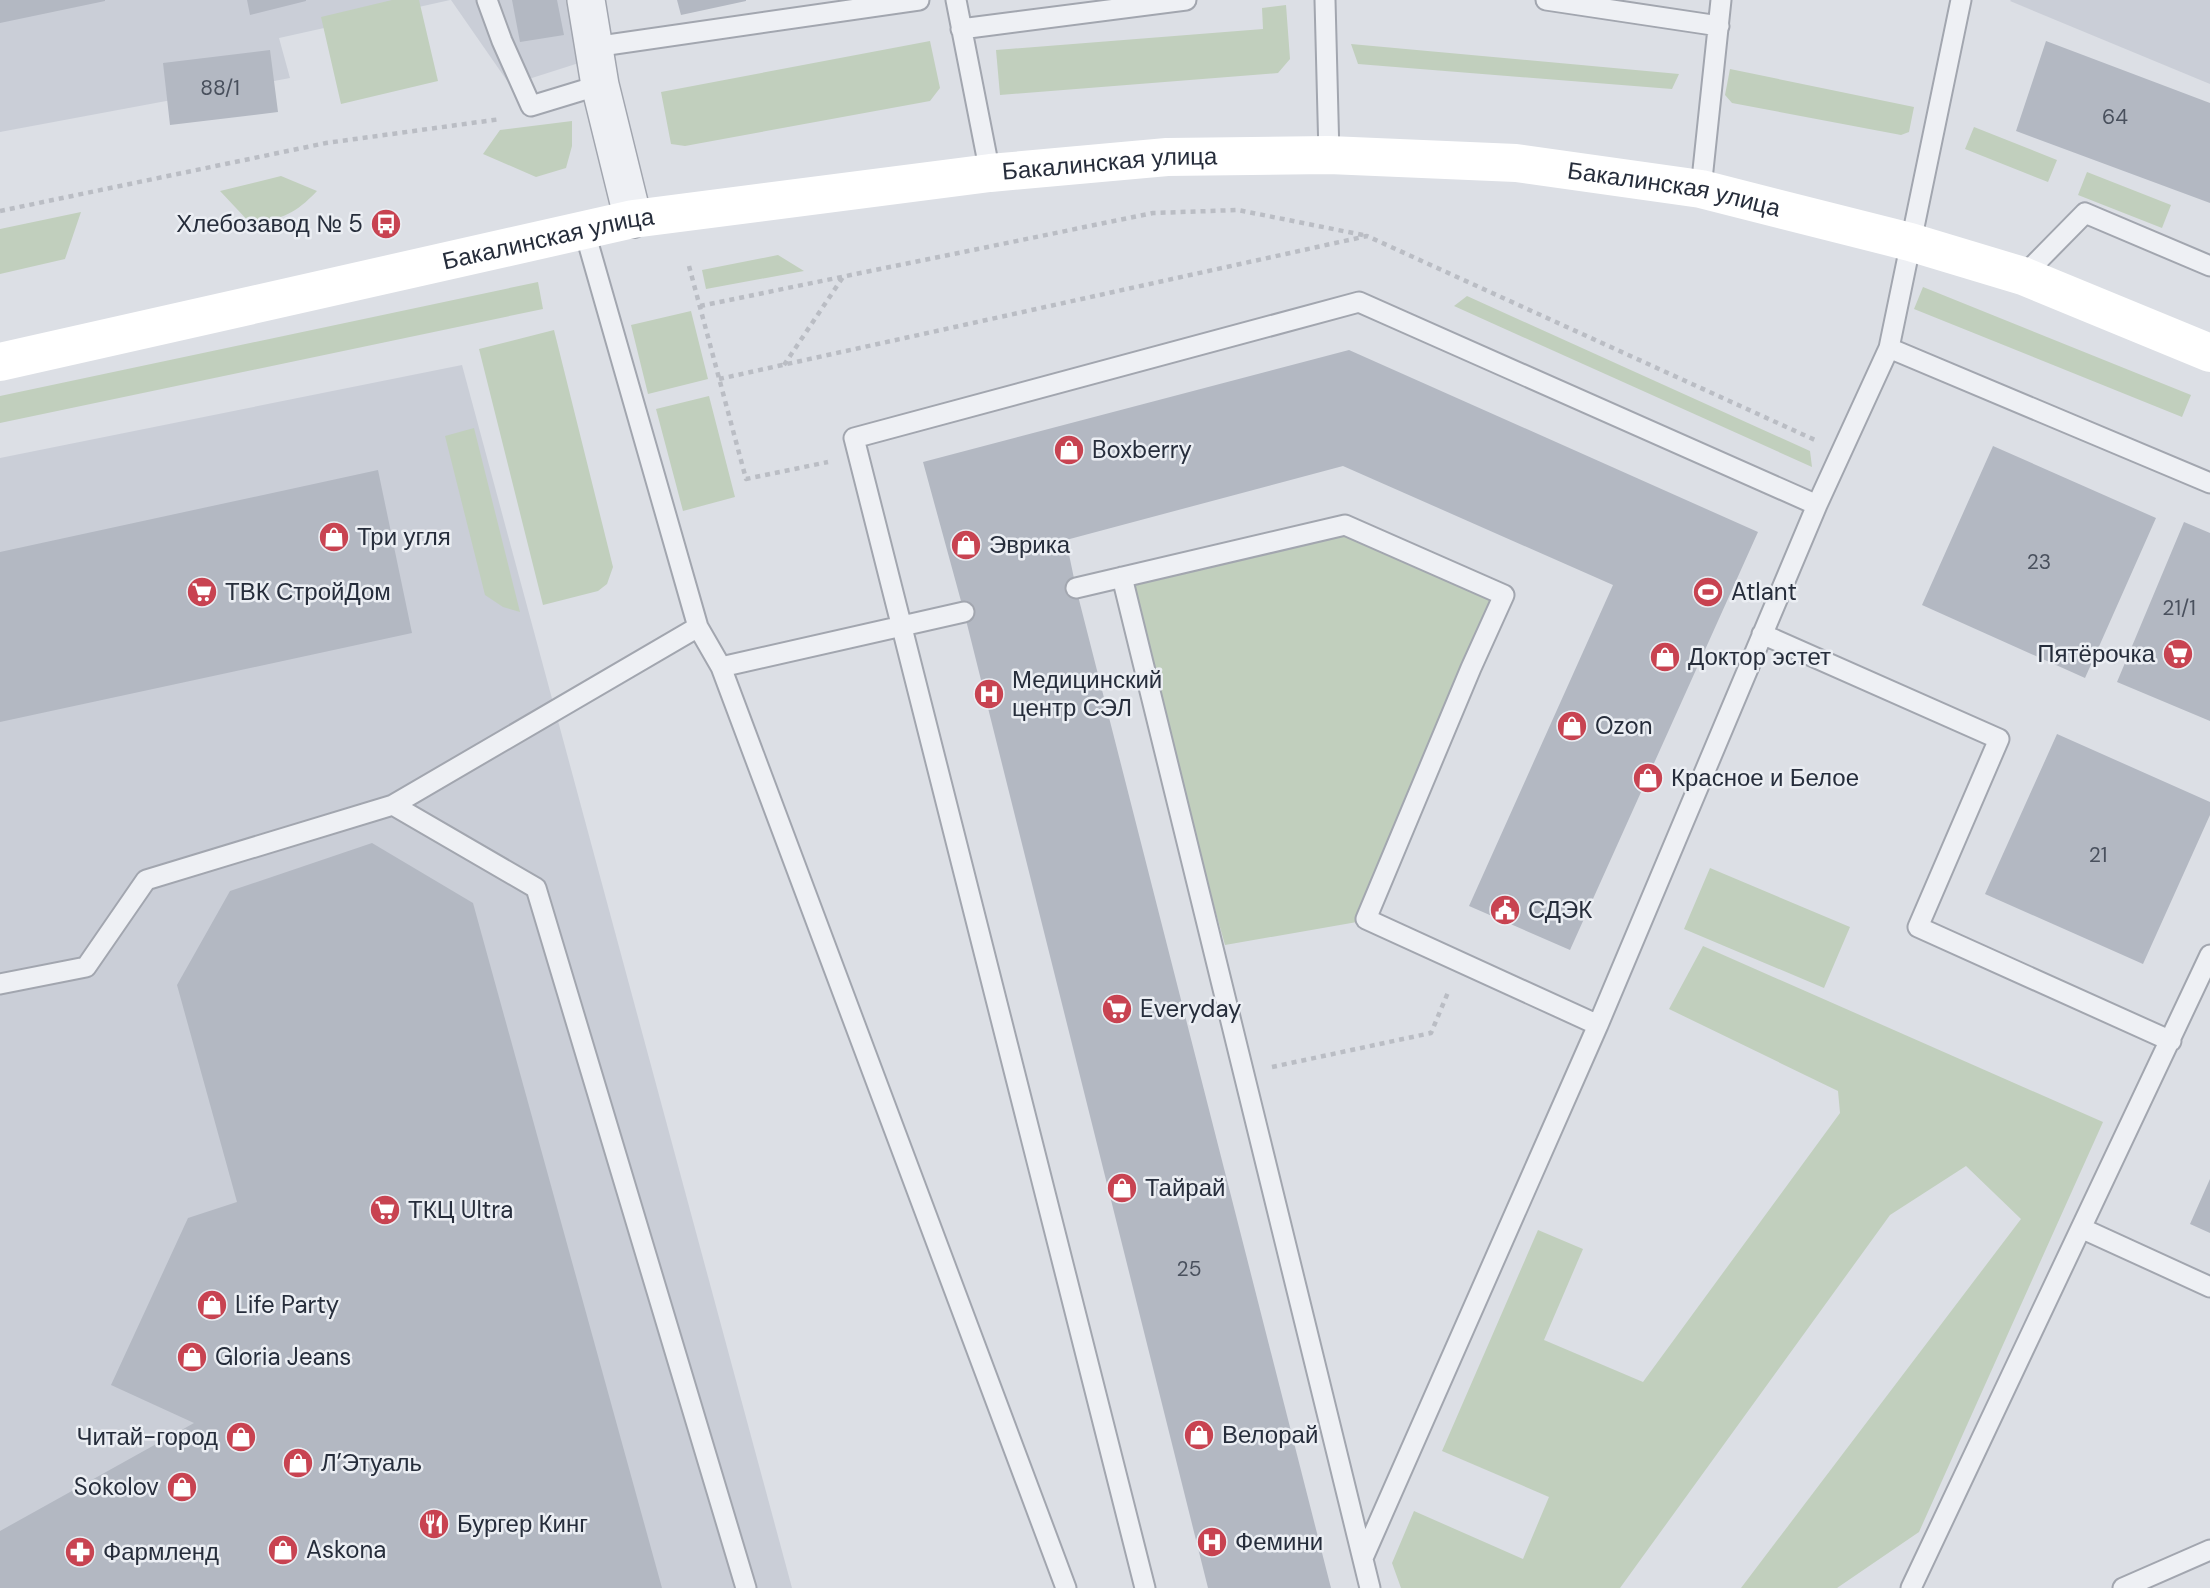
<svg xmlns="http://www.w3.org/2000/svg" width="2210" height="1588" font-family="'DM Sans',sans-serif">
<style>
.built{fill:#caced7}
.green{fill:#c1cfbd}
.building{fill:#b3b8c2}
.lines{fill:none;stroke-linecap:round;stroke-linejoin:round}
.service-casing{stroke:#a2a6af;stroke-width:23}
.minor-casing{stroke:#a2a6af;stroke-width:40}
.path{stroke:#babdc4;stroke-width:4.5;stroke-dasharray:5 5;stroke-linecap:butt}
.service{stroke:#eef0f4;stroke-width:19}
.minor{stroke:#eef0f4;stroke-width:37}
.secondary{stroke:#fff;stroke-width:38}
.labels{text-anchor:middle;stroke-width:5;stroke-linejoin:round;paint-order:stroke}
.number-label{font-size:21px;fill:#49505d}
.street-label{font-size:24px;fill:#262d3b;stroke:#ebeef3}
.poi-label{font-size:24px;fill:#262d3b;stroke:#ebeef3;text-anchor:start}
</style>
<rect width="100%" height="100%" fill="#dcdfe5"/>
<path class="built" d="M0,0H450L279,38L290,78L0,132Z
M451,0H571L582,62L510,85Z
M2011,0H2210V84L2010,1Z
M462,365L792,1588H0V458Z"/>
<path class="green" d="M392,0H419L438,81L341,104L321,17Z
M1286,5L1290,59L1278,73L1000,95L996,50L1263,29L1262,8Z
M930,41L940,88L930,101L685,146L671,144L661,92Z
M1351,44L1679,74L1672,89L1358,64Z
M1730,69L1914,107L1909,132L1901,135L1732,103L1725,95Z
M572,121V146L566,168L536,177L483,154L500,130Z
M1974,127L2057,160L2048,182L1965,149Z
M2087,172L2171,205L2162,228L2078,195Z
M281,176L317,191C294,215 283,218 251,224L220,191Z
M81,212L65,259L0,274V229Z
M778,255L804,271L706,289L702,270Z
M538,282L543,309L0,423V396Z
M1923,287L2191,395L2182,417L1914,309Z
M1467,296L1810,451L1812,467L1454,306Z
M691,311L708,379L648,394L631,325Z
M554,330L613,567L607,584L598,591L543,605L479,349Z
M709,396L735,497L683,511L656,409Z
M474,428L520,612L503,607L485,595L445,436Z
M1344,536L1491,600L1357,922L1225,945L1124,587Z
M1710,868L1850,927L1824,988L1684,929Z
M1703,946L2103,1122L1919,1532L1837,1588H1741L2021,1219L1966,1166L1890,1215L1620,1588H1401L1392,1563L1414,1511L1523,1559L1549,1497L1442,1451L1538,1230L1583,1249L1544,1340L1643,1382L1840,1113L1838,1091L1669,1009Z"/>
<path class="building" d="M0,0H105V1L0,23Z
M247,0H306V1L250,15Z
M512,0H557L564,35L520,42Z
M677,0H746V1L681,15Z
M2046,41L2210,103V203L2016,131Z
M270,50L278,112L170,125L163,63Z
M1349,350L1758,532L1570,950L1469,906L1613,585L1343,466L1066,540L1076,588L1331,1588H1208L964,612L923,462Z
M1993,446L2156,518L2085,678L1922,605Z
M378,470L412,633L0,722V552Z
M2184,522L2210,533V721L2117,682Z
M2057,734L2210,802V815L2143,964L1985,894Z
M372,843L473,903L662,1588H0V1531L194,1423L111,1385L188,1218L237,1202L177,985L230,891Z
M2210,1179V1233L2190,1224Z"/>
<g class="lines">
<g class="service-casing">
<path id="service" d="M487,0L502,41L531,106L600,85
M956,0L990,173
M1325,0L1329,155
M1546,0L1719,26
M961,29L1186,0
M594,47L919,0
M1701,189L1721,0
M584,229L698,627L721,667L964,612
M2023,276L2085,213L2210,266
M1889,348L2210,483
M1122,577L1370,1588
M1076,588L1345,525L1504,595L1471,668L1366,919L1598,1025L1817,505
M1762,634L1999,739L1918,927L2171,1041
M721,667L1066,1588
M393,805L698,627
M0,984L86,967L146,880L393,805L536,888L746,1588
M2081,1228L2210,1287
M1363,1558L1598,1025
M1145,1588L854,438L1359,302L1817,505L1889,348L1961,0
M1911,1588L2210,955
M2123,1588L2210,1550"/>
</g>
<g class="minor-casing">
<path id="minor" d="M586,0L600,85L633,219"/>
</g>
<path class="path" d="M0,211L326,143L501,119
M689,266L746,479L828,462
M700,306L1153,213L1238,210L1363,235
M784,365L843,277
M719,379L1367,236L1815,440
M1272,1067L1431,1033L1449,990"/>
<use href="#service" class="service"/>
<use href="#minor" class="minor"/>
<path class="secondary" id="s1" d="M0,362L633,219L990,173L1167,157L1329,155L1516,163L1701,189L1910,242L2023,276L2210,353"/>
</g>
<defs>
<g id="bus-disc" transform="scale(1.575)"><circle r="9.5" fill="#c84351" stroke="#ebeef3"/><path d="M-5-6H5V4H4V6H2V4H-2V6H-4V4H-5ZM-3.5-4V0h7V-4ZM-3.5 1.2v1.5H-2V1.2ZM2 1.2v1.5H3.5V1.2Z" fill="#fff"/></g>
<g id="shop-disc" transform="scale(1.575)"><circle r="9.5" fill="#c84351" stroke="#ebeef3"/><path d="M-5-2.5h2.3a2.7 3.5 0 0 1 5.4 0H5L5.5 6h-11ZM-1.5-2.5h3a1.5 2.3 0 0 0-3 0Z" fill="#fff"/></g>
<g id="supermarket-disc" transform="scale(1.575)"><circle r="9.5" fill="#c84351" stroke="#ebeef3"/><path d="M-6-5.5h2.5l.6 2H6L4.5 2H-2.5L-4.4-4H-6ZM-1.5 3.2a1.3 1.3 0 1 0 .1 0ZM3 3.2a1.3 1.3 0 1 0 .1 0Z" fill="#fff"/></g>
<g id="stadium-disc" transform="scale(1.575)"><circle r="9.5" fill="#c84351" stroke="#ebeef3"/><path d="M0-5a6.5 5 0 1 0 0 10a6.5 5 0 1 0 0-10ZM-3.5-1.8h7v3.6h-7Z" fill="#fff"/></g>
<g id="hospital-disc" transform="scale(1.575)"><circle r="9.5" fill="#c84351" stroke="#ebeef3"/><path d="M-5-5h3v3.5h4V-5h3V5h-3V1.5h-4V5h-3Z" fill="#fff"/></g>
<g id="civic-disc" transform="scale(1.575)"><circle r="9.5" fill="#c84351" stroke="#ebeef3"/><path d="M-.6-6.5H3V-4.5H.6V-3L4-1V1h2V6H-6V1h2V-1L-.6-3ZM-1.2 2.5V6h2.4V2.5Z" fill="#fff"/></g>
<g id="restaurant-disc" transform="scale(1.575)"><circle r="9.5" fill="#c84351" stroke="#ebeef3"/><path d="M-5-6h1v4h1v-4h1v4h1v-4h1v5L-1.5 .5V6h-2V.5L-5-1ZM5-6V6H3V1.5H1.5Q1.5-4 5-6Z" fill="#fff"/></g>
<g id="pharmacy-disc" transform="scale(1.575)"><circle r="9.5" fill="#c84351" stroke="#ebeef3"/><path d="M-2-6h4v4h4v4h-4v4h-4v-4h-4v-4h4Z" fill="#fff"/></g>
</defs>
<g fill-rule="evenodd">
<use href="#bus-disc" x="386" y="224"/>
<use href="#shop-disc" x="1069" y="450"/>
<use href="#shop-disc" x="334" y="537"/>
<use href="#shop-disc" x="966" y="545"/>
<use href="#supermarket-disc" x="202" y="592"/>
<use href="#stadium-disc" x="1708" y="592"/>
<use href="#supermarket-disc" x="2178" y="654"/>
<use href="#shop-disc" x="1665" y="657"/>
<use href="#hospital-disc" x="989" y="694"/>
<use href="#shop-disc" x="1572" y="726"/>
<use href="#shop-disc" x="1648" y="778"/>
<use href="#civic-disc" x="1505" y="910"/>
<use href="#supermarket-disc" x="1117" y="1009"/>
<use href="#shop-disc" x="1122" y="1188"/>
<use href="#supermarket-disc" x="385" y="1210"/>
<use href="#shop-disc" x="212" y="1305"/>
<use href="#shop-disc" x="192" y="1357"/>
<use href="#shop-disc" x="1199" y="1435"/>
<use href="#shop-disc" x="241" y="1437"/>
<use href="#shop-disc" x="298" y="1463"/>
<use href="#shop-disc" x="182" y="1487"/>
<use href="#restaurant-disc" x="434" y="1524"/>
<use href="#hospital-disc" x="1212" y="1542"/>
<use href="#shop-disc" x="283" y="1550"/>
<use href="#pharmacy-disc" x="80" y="1552"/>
</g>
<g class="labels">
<g class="number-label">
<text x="220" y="95">88/1</text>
<text x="2115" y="124">64</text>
<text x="2039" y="569">23</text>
<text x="2179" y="615">21/1</text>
<text x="2098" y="862">21</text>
<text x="1189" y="1276">25</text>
</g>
<g class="street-label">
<text dy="8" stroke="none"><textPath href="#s1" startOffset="1129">Бакалинская улица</textPath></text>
<text dy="8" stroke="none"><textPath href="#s1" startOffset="1696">Бакалинская улица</textPath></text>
<text dy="8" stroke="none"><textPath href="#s1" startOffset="562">Бакалинская улица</textPath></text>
</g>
<g class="poi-label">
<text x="363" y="232" text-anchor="end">Хлебозавод № 5</text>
<text x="1092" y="458">Boxberry</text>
<text x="357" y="545">Три угля</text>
<text x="989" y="553">Эврика</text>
<text x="225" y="600">ТВК СтройДом</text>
<text x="1731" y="600">Atlant</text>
<text x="2155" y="662" text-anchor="end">Пятёрочка</text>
<text x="1688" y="665">Доктор эстет</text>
<text x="1012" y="688">Медицинский<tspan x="1012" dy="28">центр СЭЛ</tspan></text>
<text x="1595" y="734">Ozon</text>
<text x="1671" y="786">Красное и Белое</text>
<text x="1528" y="918">СДЭК</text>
<text x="1140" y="1017">Everyday</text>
<text x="1145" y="1196">Тайрай</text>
<text x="408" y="1218">ТКЦ Ultra</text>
<text x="235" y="1313">Life Party</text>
<text x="215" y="1365">Gloria Jeans</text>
<text x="1222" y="1443">Велорай</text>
<text x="218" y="1445" text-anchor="end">Читай-город</text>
<text x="321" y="1471">Л’Этуаль</text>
<text x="159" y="1495" text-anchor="end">Sokolov</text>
<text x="457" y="1532">Бургер Кинг</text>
<text x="1235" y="1550">Фемини</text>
<text x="306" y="1558">Askona</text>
<text x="103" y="1560">Фармленд</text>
</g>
</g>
</svg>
